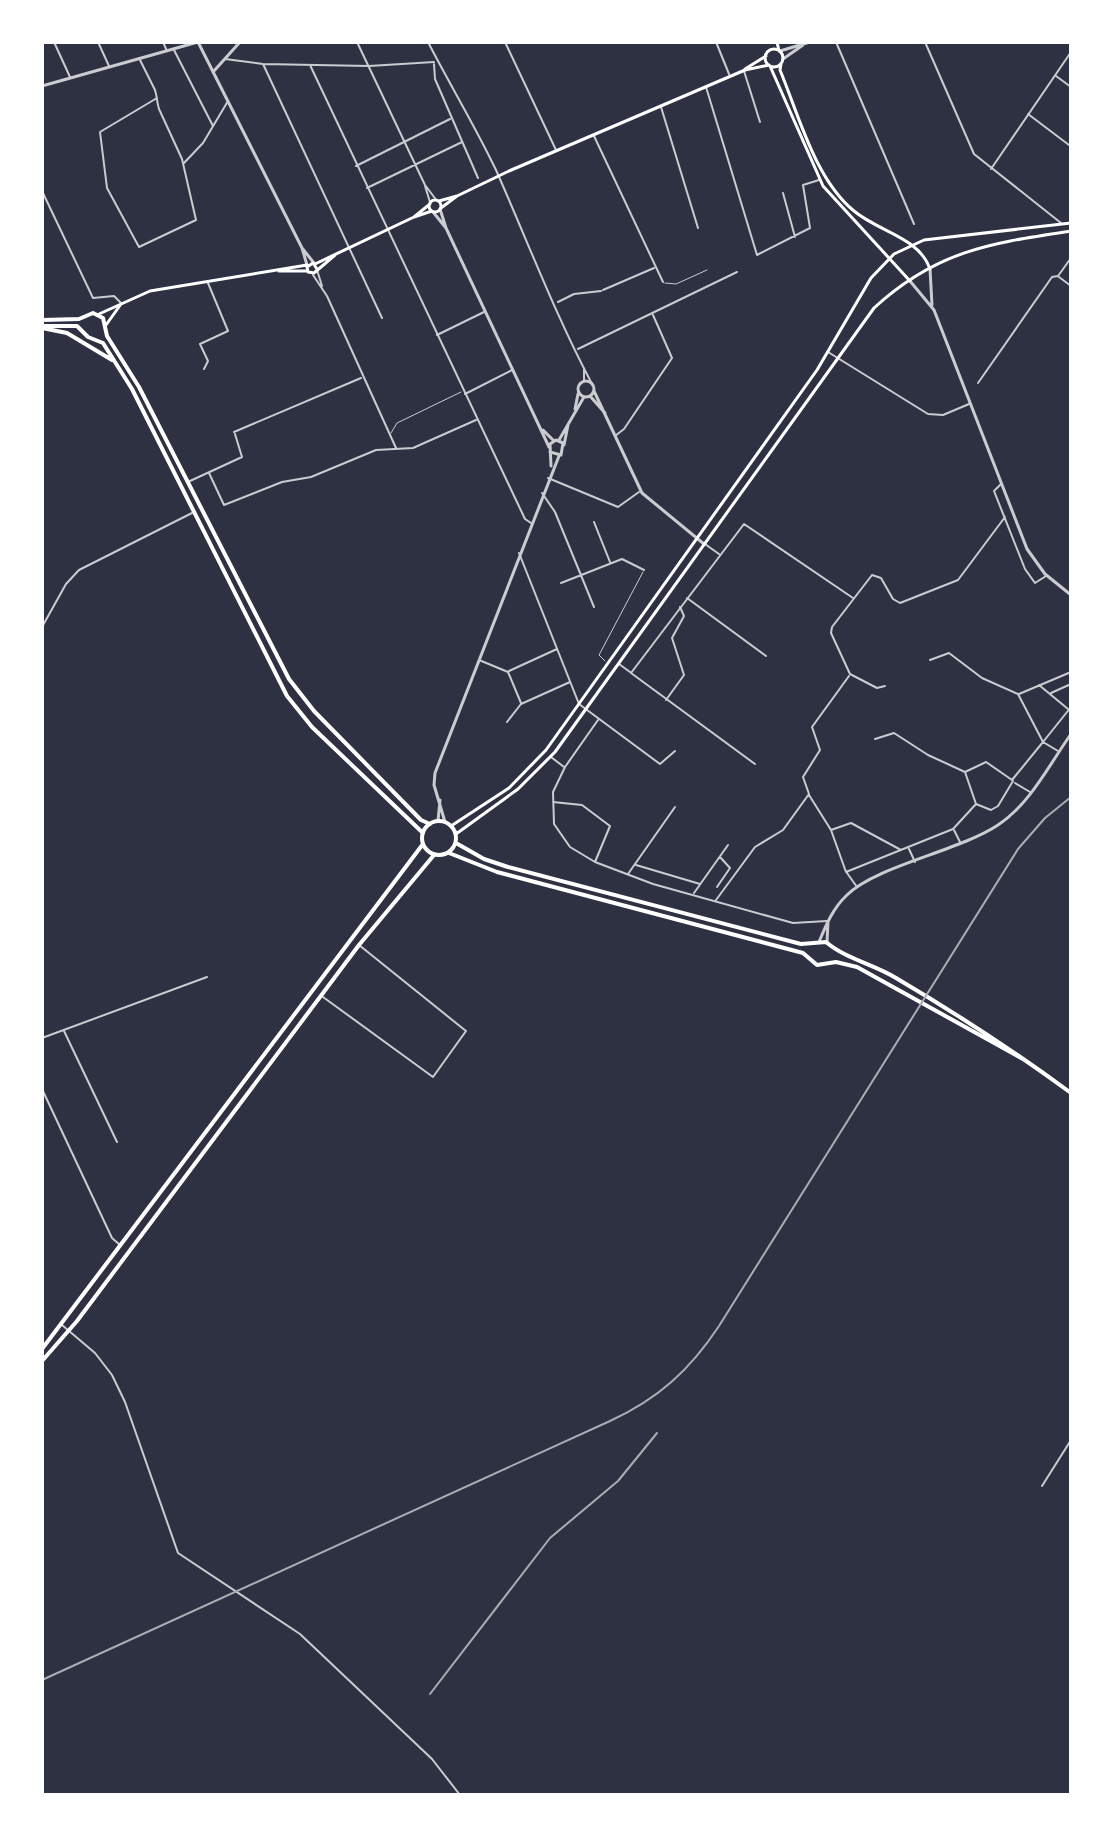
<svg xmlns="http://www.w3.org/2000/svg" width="1113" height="1837" font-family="Manrope,sans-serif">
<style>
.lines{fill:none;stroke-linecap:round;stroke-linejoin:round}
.service{stroke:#caccd0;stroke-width:1}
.minor{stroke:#caccd0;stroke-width:2}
.tertiary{stroke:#caccd0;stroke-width:3}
.secondary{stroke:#fff;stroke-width:3}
.primary{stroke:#fff;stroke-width:4}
.trunk{stroke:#fff;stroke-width:4}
.rail{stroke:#abadb3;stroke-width:2}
</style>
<rect width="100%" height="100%" fill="#2d3142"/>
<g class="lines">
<path class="service" d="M665,283L676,284L707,270
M391,433L397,423L461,392
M605,661L599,655L643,572"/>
<path class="minor" d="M54,42L70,77
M98,42L109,66
M163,42L167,51
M357,42L425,185L437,201
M428,42C449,83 475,126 496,170C527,240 555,314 591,382
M505,42L556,150
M716,42L729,74
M836,42L914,224
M925,42L974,154L1061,223
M174,50L213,126
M139,58L155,90C157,96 157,103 159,109L182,159L196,220L139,247L107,188L100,132L157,98
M225,59L263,64L369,66L434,62
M263,64L382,318
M434,64L435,79L478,178
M310,65L525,519L531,523
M744,71L760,122
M1056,76L1071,87
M706,87L757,255L810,228L803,185L819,180
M661,107L698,228
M1028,114L1069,145
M594,136L663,282
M184,163L203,143L228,101
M356,166L450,119
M991,169L1071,52
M425,186L430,202
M367,188L462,142
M42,191L93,298L114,296L121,303
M783,193L795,237
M317,270L322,286
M313,275L327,296L396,448
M1059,277L1071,286
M603,290L654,268
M558,302L574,294L601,291
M437,335L484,312
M578,349L737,272
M828,352L928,414L943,415L969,404
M584,368V381
M204,369L208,361L200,344L228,331L208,283
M978,383L1052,277L1058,276L1071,258
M465,394L512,370
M234,432L361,378
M615,436L624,429L672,358L653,315
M209,473L224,505L282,482L311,477L376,450L413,448L476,420
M548,478L618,507L639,492
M190,481L242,457L235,434
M1001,484L994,491L1025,569L1035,583L1046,576
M542,493L555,512L594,607
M594,522L610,562
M705,544L719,554
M519,553L579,704L660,764L675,751
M561,583L622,559L644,570
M687,598L766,656
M42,627L66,584L79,570L192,513
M479,660L508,672L521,703
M930,660L949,653L982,678L1018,694L1043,742L1012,780L986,762L965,772
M619,664L630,672
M509,671L557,649
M1039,685L1068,709
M885,686L877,688L850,674L831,633L832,627L872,575L881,578L893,599L900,603L958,580L1005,517
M1051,693L1071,684
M1019,694L1071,672
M666,700L684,675L672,638L684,616L680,607
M598,720L565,767L553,792L554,824L570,847L595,862L653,884L793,923L827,921
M507,722L521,704L570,682
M875,739L894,733L928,755L965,772L976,804L991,810L998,806L1013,781
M1058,751L1043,742L1071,707
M551,757L564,767
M755,764L631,673L744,524L853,598
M1015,783L1030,792
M809,795L831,830L851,823L901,850
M553,802L582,805L610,826L595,862
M831,830L846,872L953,829L976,804
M954,830L960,842
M909,849L915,862
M636,865L700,884
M847,873L857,887
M628,874L675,807
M717,887L730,868L720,857
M694,893L728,845
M716,900L755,847L783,830L809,794L803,777L820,750L812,727L849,676
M323,997L433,1077L466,1031L359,945
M64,1031L117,1142
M42,1038L207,977
M42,1089L112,1238L120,1245
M62,1325L95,1353L112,1375L125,1402L178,1553L300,1634L432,1759L460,1795
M1042,1486L1071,1440"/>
<path class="tertiary" d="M780,51L810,42
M783,59L803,45
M213,72L240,42
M42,86L198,42L302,248L307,265
M440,209L446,228
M433,212L446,228L549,447
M302,248L314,263
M930,269L932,305
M910,281L934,310L1027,549L1045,574L1071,595
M578 389a8 8 0 1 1 16 0a8 8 0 1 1-16 0Z
M594,391L642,493L704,544
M590,396L605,413
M575,409L578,394
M543,430L554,441
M559,440L584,397
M564,445L568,425
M550,452L561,455L563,443L556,440L550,444L551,466
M438,821L440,800
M445,822L434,785L435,773L559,456
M819,942C826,925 833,908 847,895C876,866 959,851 998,825C1030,804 1049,765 1071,734
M827,942L828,922"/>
<path class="secondary" d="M777,42L779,51
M765 58a9 9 0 1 1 18 0a9 9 0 1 1-18 0Z
M781,64L780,70C799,116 815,179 854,211C879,232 919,237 930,269
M770,66L823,186L910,281
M745,69L766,56
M429 206a6 6 0 1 1 12 0a6 6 0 1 1-12 0Z
M439,201L457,196
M441,208L457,196L509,171L745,70L769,65
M414,217L432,211
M315,264L414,217L430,204
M317,269L313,263L307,267L308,272L314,273L335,255
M279,271H307
M99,314L150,291L307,265
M106,325L121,304
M451,826L509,788L546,750L817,370L871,278L894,254L924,240L1071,223
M456,834L518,789L555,752L874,308C937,250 992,243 1071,231"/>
<path class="primary" d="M42,1349L423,844
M42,1361L77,1321L359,945L434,855"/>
<path class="trunk" d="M42,320L79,319L93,313L103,318L107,336L139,387L289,679L314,711L421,820L430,824
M42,326H77L88,337L103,343L132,389L287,696L312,727L423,833
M42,328L67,333L112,360
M422 838a17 17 0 1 1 34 0a17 17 0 1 1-34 0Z
M456,843L484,859L508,867L801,944L826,942C846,959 873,964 896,978C957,1014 1014,1051 1071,1093
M449,853L497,872L803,953L817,965L836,962L857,967L1023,1059"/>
<path class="rail" d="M42,1680L610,1421C658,1399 690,1370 719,1326L1018,849L1045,818L1071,797
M430,1694L550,1538L618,1481L657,1433"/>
</g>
<rect width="1113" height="1837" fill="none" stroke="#ffffff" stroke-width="88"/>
</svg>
